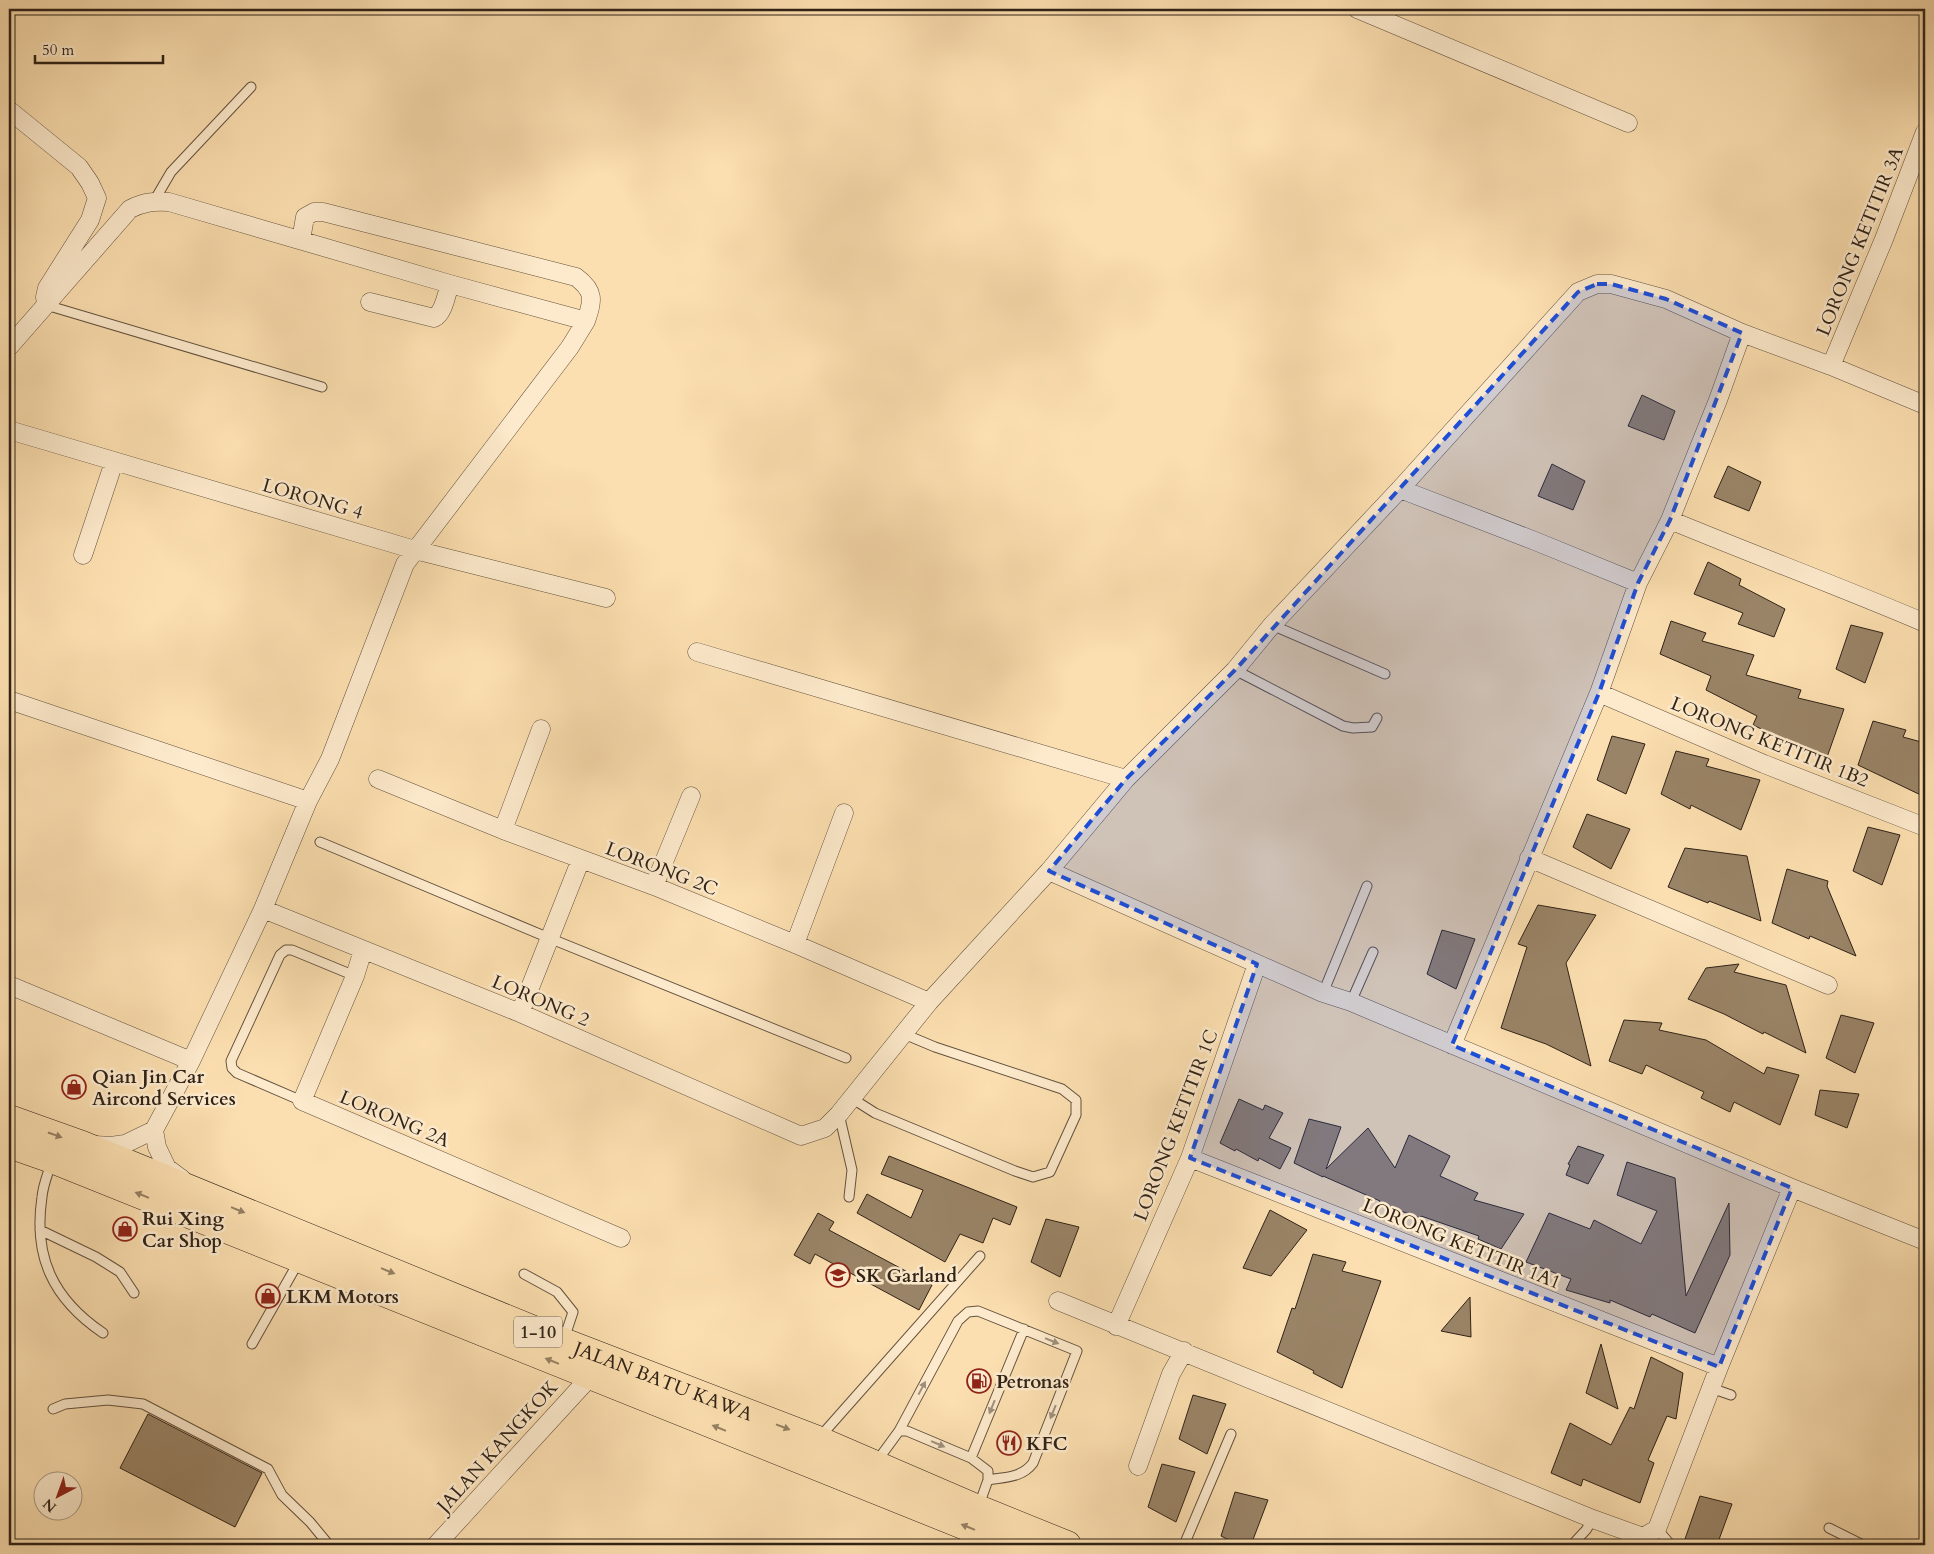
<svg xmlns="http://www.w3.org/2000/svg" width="1934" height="1554" font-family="Cardo,serif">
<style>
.building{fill:#9a8467;stroke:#2f2217}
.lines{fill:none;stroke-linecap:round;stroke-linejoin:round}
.lane-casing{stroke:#62513d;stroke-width:11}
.street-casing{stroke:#62513d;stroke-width:19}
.highway-casing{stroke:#2f2217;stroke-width:29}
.lane{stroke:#fdeacc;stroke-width:9}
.street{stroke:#fdeacc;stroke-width:18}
.highway{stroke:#fcdfb0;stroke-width:28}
.oneway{fill:#968064}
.oneway2{fill:#a0907b}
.marked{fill:#1d4ed8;fill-opacity:0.2;stroke:#1d4ed8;stroke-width:4;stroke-dasharray:10 6;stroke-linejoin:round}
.labels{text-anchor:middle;stroke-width:5;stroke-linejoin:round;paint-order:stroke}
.shield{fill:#fdeacc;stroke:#6d5e4d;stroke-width:1}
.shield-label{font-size:18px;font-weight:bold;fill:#2f2217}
.street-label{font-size:19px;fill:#2f2217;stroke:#fdeacc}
.poi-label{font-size:19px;font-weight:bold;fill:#2f2217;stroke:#fdeacc;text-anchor:start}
</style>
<rect width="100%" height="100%" fill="#fcdfb0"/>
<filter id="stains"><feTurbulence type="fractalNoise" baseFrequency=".004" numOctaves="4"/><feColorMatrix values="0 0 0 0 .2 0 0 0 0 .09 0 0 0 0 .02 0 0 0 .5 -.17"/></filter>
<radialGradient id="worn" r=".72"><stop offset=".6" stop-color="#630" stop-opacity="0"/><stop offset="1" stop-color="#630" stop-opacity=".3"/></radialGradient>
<path class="building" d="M1642,395L1675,411L1664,440L1628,426Z
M1552,464L1585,481L1573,510L1538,496Z
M1728,466L1761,482L1749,511L1714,497Z
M1708,562L1741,579L1739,585L1785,609L1774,637L1738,624L1743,613L1694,594Z
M1671,621L1706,633L1702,641L1754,655L1746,675L1801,690L1798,698L1844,709L1826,760L1753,725L1757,716L1706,690L1711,676L1660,654Z
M1851,625L1883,633L1865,683L1836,669Z
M1873,721L1906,730L1903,737L1925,743V797L1858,765Z
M1612,736L1645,744L1626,794L1597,780Z
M1676,751L1709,759L1706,766L1760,780L1741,830L1691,805L1690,809L1661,794Z
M1587,814L1630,829L1611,869L1573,847Z
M1868,827L1900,835L1882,885L1853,871Z
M1685,848L1747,856L1761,921L1709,901L1708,903L1668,887Z
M1787,869L1828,881L1827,886L1856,956L1810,936L1809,939L1772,923Z
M1538,905L1596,915L1566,963L1591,1066L1546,1044L1501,1028L1527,947L1518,944Z
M1442,930L1475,939L1456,989L1427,974Z
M1739,964L1734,972L1786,985L1806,1053L1764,1032L1763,1034L1724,1014L1688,999L1706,968Z
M1841,1015L1874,1023L1855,1073L1826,1058Z
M1624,1020L1662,1023L1659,1030L1706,1040L1764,1074L1767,1067L1799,1075L1780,1125L1734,1102L1730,1112L1701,1098L1704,1092L1646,1065L1642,1074L1609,1061Z
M1820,1090L1859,1094L1847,1128L1815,1115Z
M1239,1099L1263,1110L1265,1105L1283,1113L1269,1138L1291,1148L1280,1169L1259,1158L1258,1161L1236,1149L1235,1151L1220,1143Z
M1309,1119L1341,1127L1326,1169L1368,1128L1395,1168L1409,1135L1450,1156L1440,1176L1478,1193L1474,1200L1524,1214L1501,1249L1478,1239L1479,1236L1421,1216L1420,1218L1379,1203L1380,1201L1323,1176V1177L1294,1163Z
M1578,1146L1604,1155L1588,1184L1566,1175L1570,1165L1568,1164Z
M889,1156L1017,1207L1010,1225L993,1218L983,1243L960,1234L945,1262L857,1213L867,1194L911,1218L923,1190L881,1174Z
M1627,1162L1675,1178L1686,1296L1729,1203L1730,1255L1695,1333L1652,1314L1650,1317L1610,1300V1303L1566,1290L1571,1279L1526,1262L1549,1213L1590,1229L1594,1220L1641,1244L1657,1211L1617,1195Z
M1270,1210L1307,1230L1271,1276L1243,1268Z
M818,1213L834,1222L829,1230L932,1285L919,1310L815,1254L810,1264L794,1255Z
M1046,1219L1079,1227L1060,1277L1031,1262Z
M1313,1254L1346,1262L1342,1271L1381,1281L1342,1388L1313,1373L1314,1371L1277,1352L1292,1308L1295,1309Z
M1470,1297L1471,1337L1441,1331Z
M1601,1344L1618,1409L1586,1393Z
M1651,1357L1683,1373L1676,1419L1667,1416L1648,1460L1654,1463L1640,1503L1583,1479L1581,1486L1551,1473L1570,1423L1611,1445L1630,1407L1634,1409Z
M1193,1395L1226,1404L1207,1454L1179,1439Z
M148,1414L262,1473L235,1527L120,1468Z
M1162,1464L1195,1472L1176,1522L1148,1507Z
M1235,1492L1268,1500L1251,1545H1239L1221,1536Z
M1700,1496L1732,1504L1717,1545H1697L1685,1539Z"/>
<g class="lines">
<g class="lane-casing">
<path id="lane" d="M154,201L171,172L251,87
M46,305L322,387
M1272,625L1385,674
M1235,670L1343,726L1353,728L1372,727L1377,718
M320,842L549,938L846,1058
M1323,993L1367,886
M1351,1002L1373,952
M853,1099L875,1113L1015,1171L1033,1177L1050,1172L1076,1115V1100L1062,1089L935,1047L904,1034
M302,1101L237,1073L232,1068L231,1061L280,955L286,950H292L355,976
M839,1114L852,1170L849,1197
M51,1163C48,1174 43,1185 42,1197C33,1257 53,1299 103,1333
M40,1230L96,1257L120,1272L134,1293
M524,1274L557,1292L573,1312L564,1339
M252,1344L299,1261
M1711,1388L1731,1395
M53,1409L65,1404L108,1400L143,1404L268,1469L282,1495L310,1522L329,1545
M899,1431L958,1321L968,1312L978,1311L1077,1351L1033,1463C1022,1478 1005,1477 988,1480
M819,1438L980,1256
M971,1458L1024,1329
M877,1461L899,1431H907L971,1458L988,1471V1480L979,1505
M1829,1528L1863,1545
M1657,1529L1671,1545
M1184,1545L1231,1434
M1572,1545L1586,1530L1593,1519"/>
</g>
<g class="street-casing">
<path id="street" d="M1357,9L1628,123
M9,110L79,167L90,183L97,198L90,220L47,288L45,297L46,305
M301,240L305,217L314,212H323L576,277C595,291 593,300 586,321
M370,302L434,318C444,313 446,295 450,284
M9,347L130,209C144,202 154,201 169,202L450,284L586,321L570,347L405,564L330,759L308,801L263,909L191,1061L154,1130L125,1144L111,1146L95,1145
M1831,366L1884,239L1925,132
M9,430L415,550L606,598
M1400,489L1535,541L1638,583
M1670,520C1754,555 1841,587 1925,623
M83,555L114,462
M697,652L1126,779
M1599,693L1764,764L1925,827
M9,700L308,801
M378,779L503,830L654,886L795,944L929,1002
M503,830L541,729
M1529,858L1828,985
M1049,871L1323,993L1351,1002L1792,1188L1925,1241
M654,886L691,796
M263,909L520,1013L801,1136L825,1128L839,1114L929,1002L1049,871L1126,779L1235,670L1272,625L1400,489L1578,292L1597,284H1611L1666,299L1742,333L1831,366L1925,405
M795,944L844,813
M363,950L355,976L302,1101L621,1238
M9,985L191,1061
M520,1013L581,859
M1452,1045L1599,693L1638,583L1670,520L1718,400L1742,333
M154,1130L157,1147L167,1168L182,1179
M1190,1158L1719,1367
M1058,1301L1593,1519L1643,1537L1657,1529L1719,1367L1792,1188
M1116,1326L1190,1158L1257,964
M1138,1466L1171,1374L1184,1351
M436,1545L591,1376"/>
</g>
<g class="highway-casing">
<g id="highway">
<path id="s1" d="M9,1119L82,1145L563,1342L818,1440L978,1509L1067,1545"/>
<path d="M9,1144L52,1159L1013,1545"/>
</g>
</g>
<use href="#lane" class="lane"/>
<use href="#street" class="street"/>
<use href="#highway" class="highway"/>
</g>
<defs><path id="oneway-solid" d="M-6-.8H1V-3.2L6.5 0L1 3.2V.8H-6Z" transform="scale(1.25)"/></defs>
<g class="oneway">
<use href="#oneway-solid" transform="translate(55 1135) rotate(19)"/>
<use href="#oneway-solid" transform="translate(142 1195) rotate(-158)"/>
<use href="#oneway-solid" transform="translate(238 1210) rotate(22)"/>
<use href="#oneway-solid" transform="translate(388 1271) rotate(22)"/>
<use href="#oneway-solid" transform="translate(552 1361) rotate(-158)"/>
<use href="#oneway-solid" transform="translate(783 1427) rotate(21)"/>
<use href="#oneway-solid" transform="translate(719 1428) rotate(-158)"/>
<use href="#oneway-solid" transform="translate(968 1527) rotate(-158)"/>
</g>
<g class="oneway2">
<use href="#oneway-solid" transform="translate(1052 1341) rotate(22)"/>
<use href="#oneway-solid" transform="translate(922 1388) rotate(-62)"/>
<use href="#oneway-solid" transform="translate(992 1407) rotate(112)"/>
<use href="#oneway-solid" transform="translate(1053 1412) rotate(112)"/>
<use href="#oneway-solid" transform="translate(938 1444) rotate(23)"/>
</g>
<path class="marked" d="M1597,284H1611L1666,299L1742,333L1670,520L1638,583L1599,693L1452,1045L1792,1188L1719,1367L1190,1158L1257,964L1049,871L1126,779L1235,670L1578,292Z"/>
<defs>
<g id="shop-ring" transform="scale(1.25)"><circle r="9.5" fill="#fdeacc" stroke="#8f2418" stroke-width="1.5"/><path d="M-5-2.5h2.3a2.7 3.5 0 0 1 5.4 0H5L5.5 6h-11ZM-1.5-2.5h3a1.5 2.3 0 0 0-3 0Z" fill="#8f2418"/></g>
<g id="school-ring" transform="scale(1.25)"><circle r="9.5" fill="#fdeacc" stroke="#8f2418" stroke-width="1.5"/><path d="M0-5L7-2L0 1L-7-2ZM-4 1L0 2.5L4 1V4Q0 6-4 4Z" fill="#8f2418"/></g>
<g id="fuel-ring" transform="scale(1.25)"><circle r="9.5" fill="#fdeacc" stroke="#8f2418" stroke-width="1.5"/><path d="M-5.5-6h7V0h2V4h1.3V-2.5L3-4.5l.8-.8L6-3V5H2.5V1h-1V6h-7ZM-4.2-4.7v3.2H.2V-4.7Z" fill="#8f2418"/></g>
<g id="restaurant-ring" transform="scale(1.25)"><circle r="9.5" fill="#fdeacc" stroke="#8f2418" stroke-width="1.5"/><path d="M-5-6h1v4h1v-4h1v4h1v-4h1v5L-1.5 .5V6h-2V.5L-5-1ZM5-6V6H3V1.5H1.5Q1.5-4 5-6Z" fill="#8f2418"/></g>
</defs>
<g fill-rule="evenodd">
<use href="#shop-ring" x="74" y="1087"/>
<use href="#shop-ring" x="125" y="1229"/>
<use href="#school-ring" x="838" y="1275"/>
<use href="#shop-ring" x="268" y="1296"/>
<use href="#fuel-ring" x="979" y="1381"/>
<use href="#restaurant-ring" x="1009" y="1443"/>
</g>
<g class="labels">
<rect class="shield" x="514" y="1316.5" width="48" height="31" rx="4"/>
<g class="shield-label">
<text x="538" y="1338">1-10</text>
</g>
<g class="street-label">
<text transform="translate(1859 241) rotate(-68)" y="7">LORONG KETITIR 3A</text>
<text transform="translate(313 498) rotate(16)" y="7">LORONG 4</text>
<text transform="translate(1770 741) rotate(22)" y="7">LORONG KETITIR 1B2</text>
<text transform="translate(662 868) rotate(21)" y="7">LORONG 2C</text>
<text transform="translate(541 1000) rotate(23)" y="7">LORONG 2</text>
<text transform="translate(395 1118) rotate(23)" y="7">LORONG 2A</text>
<text transform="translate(1175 1125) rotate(-69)" y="7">LORONG KETITIR 1C</text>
<text transform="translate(1462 1243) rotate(22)" y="7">LORONG KETITIR 1A1</text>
<text dy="7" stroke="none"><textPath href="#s1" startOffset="705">JALAN BATU KAWA</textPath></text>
<text transform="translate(497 1446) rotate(-48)" y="7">JALAN KANGKOK</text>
</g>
<g class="poi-label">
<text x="92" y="1083">Qian Jin Car<tspan x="92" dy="22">Aircond Services</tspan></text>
<text x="142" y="1225">Rui Xing<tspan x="142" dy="22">Car Shop</tspan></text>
<text x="856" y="1282">SK Garland</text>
<text x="286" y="1303">LKM Motors</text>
<text x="996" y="1388">Petronas</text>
<text x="1026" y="1450">KFC</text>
</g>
</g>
<rect width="1934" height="1554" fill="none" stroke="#fcdfb0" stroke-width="30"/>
<rect x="10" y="10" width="1914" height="1534" fill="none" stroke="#2f2217" stroke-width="2.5"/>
<rect x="15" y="15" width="1904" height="1524" fill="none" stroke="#2f2217"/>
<g transform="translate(58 1496) rotate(221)"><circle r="24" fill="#fdeacc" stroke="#ab9a84"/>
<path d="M0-4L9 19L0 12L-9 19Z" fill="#8f2418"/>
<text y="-8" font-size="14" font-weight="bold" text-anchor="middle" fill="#2f2217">N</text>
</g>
<path d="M35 55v8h128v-8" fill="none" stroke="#2f2217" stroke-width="2.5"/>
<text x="42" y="55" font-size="15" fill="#2f2217" stroke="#fdeacc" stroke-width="4" paint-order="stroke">50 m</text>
<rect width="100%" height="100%" filter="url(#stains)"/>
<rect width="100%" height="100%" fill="url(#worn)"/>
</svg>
